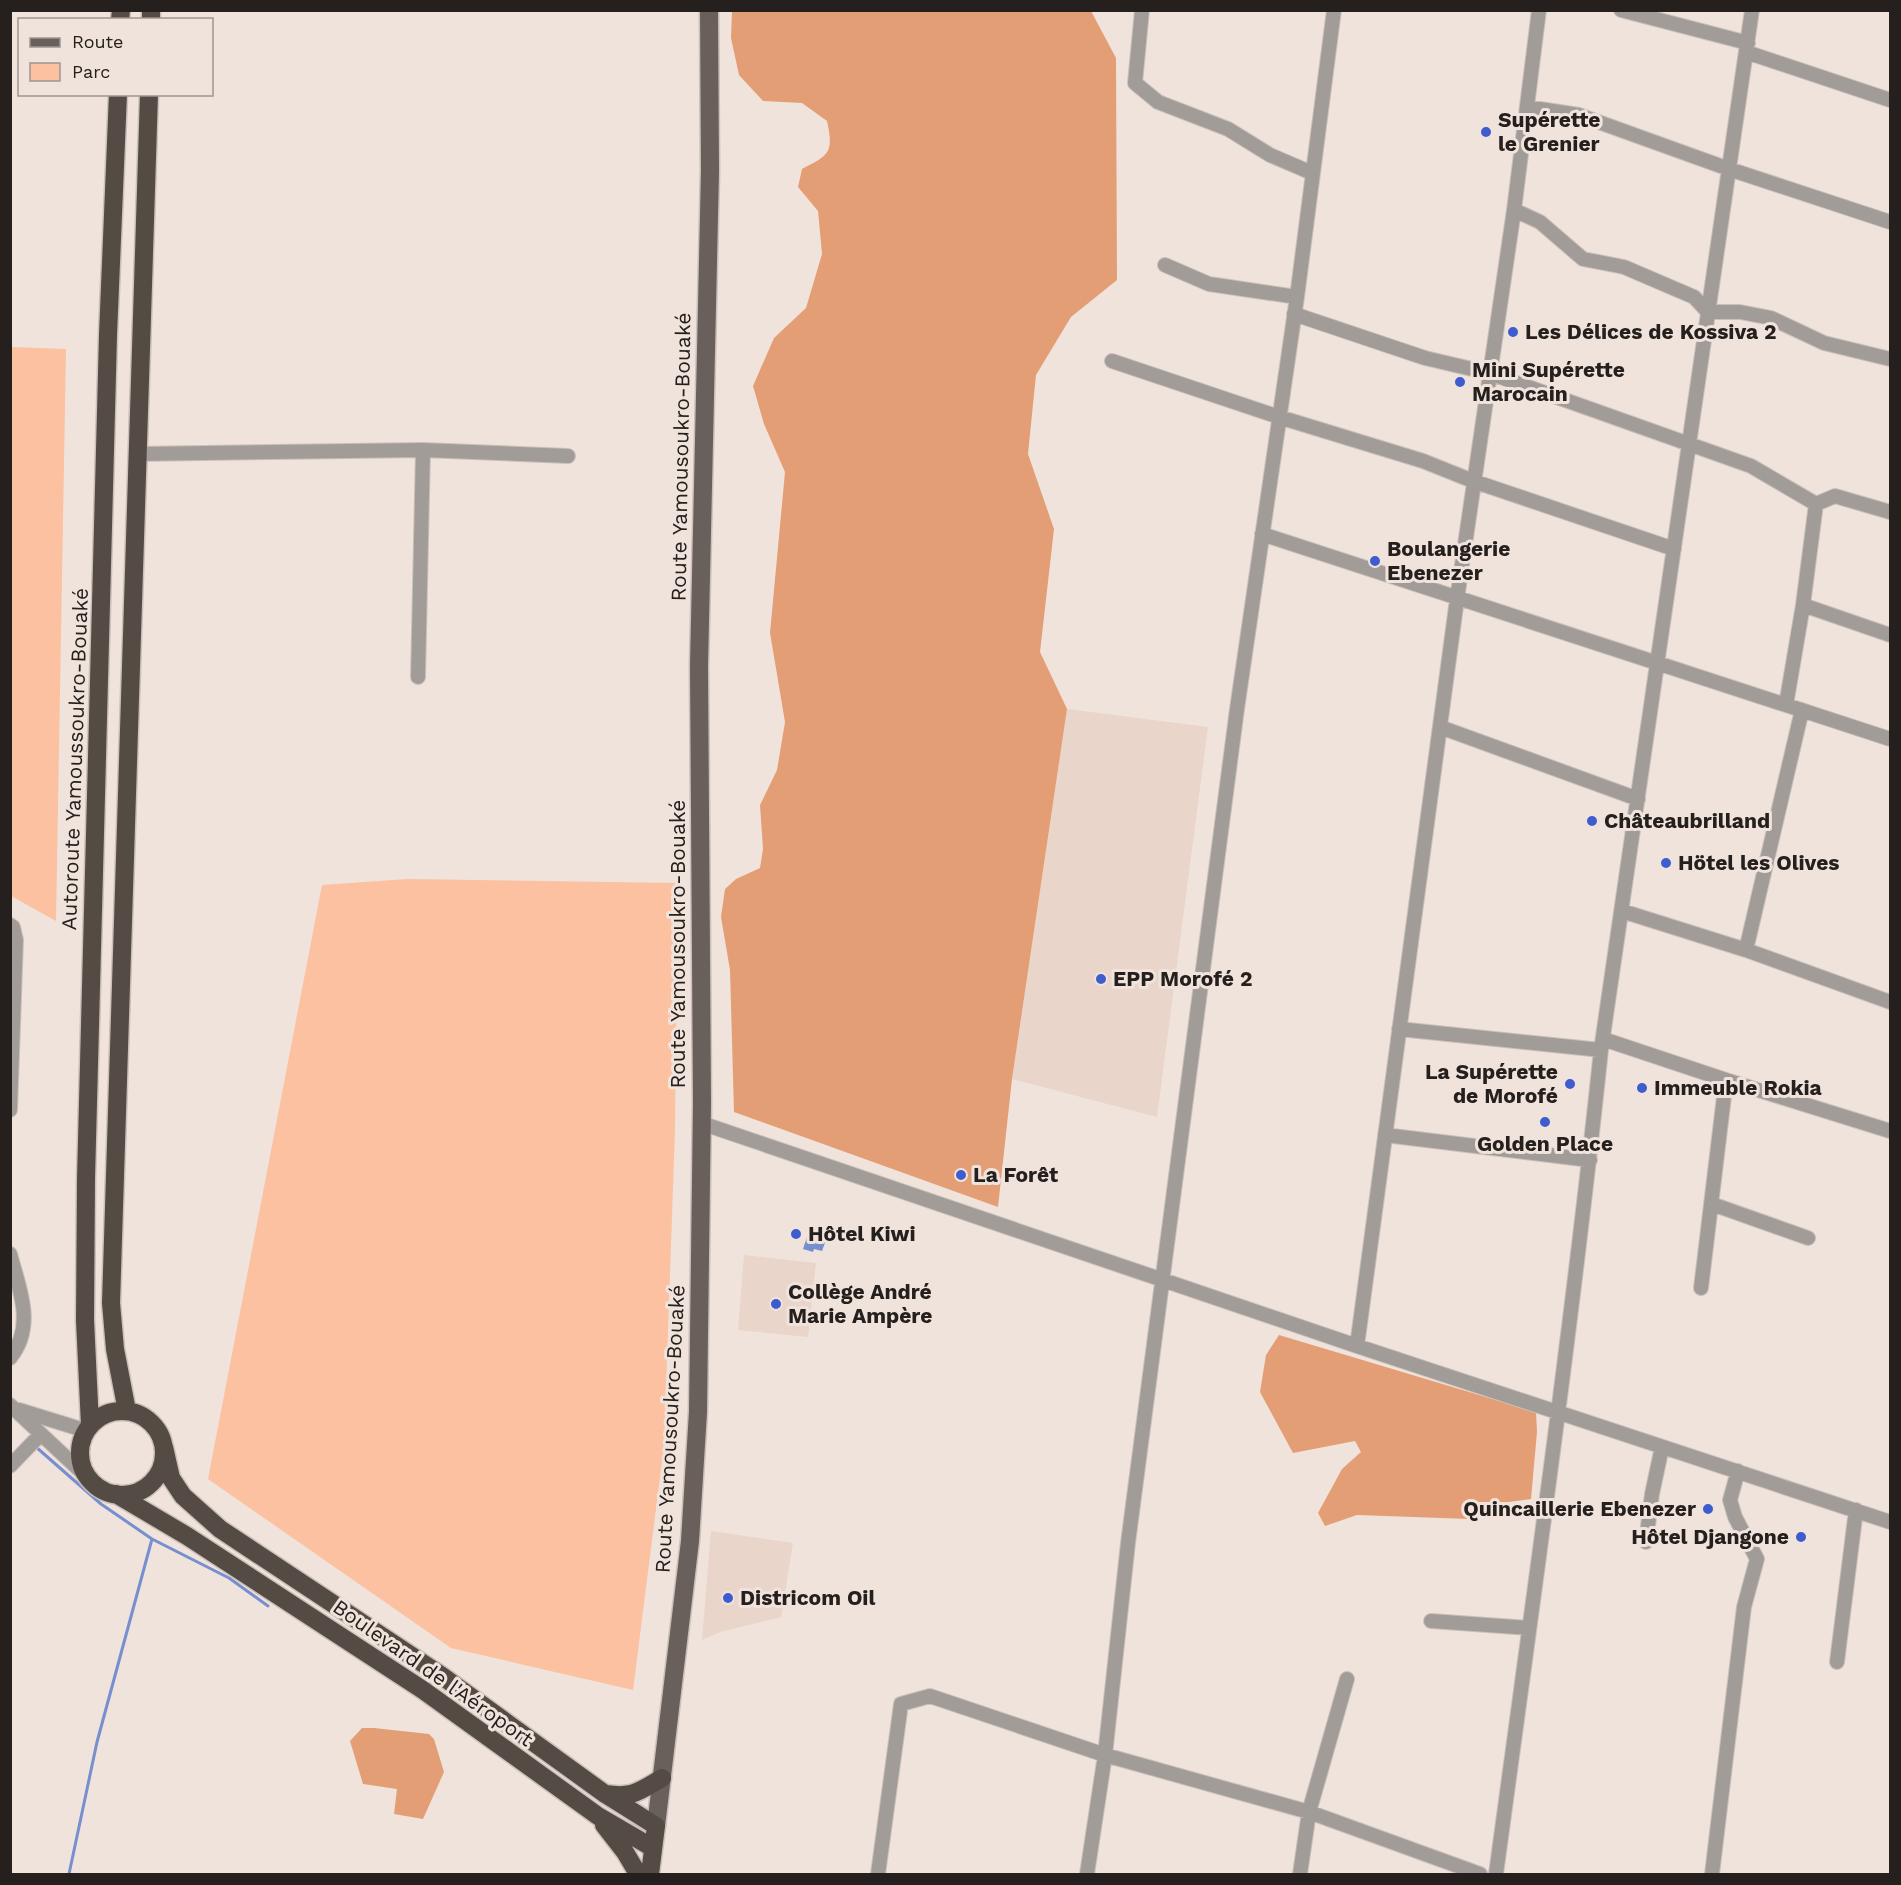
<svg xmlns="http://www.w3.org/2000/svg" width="1901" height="1885" font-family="'Work Sans',sans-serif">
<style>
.built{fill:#e9d5ca}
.green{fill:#fbc1a0}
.forest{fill:#e49e75}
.water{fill:#778ecf}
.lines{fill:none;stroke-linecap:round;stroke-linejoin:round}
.stream{stroke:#778ecf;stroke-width:3}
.minor-casing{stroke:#cbc0ba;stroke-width:16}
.major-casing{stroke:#cbc0ba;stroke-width:21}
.highway-casing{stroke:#cbc0ba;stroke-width:21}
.minor{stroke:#a29c99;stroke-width:14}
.major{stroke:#69605b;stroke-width:18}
.highway{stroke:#554b45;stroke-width:18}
.poi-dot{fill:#3e5cce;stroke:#f0e3dc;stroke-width:2}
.labels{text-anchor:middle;stroke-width:6;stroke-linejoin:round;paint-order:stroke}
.poi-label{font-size:21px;font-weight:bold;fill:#25201d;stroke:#f0e3dc;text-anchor:start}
.street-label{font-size:21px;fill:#25201d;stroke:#f0e3dc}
</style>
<rect width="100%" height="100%" fill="#f0e3dc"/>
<path class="built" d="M1067,709L1208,727L1157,1117L1012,1079Z
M744,1255L816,1263L808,1337L738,1330Z
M711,1531L793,1543L781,1617L720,1632L702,1640Z"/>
<path class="green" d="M11,347L66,349L56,921L11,896Z
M407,879L677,883L675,1130L664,1446L633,1690L451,1648L208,1479L322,885Z"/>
<path class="forest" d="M732,11H1091L1116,58L1117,280L1071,317L1036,375L1028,454L1054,529L1040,652L1067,709L1012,1079L998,1207L734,1112L730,970L721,917L725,889L736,879L760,868L763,849L760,805L777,770L785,722L770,633L785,472L764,424L753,386L774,338L806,308L822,254L818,211L798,187L802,169C829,155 834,153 827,121L802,103L763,101L739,75L731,38Z
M1279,1335L1536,1412L1537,1432L1531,1499L1494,1504L1469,1519L1357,1515L1325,1526L1318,1513L1342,1469L1361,1452L1355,1441L1293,1453L1260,1392L1266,1355Z
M362,1728H374L429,1734L434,1739L444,1772L423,1819L394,1814L397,1789L363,1784L350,1741Z"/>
<path class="water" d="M808,1234L826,1240L822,1251L814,1249L813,1252L803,1249Z"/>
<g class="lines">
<path class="stream" d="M36,1447L101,1504L152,1539L229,1578L268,1606
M69,1874L97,1742L152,1539"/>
<g class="minor-casing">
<path id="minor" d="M1142,10L1135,83L1158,102L1228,129L1270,155L1312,173
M1621,10L1748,43
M1746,52L1890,100
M1527,107L1579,115L1729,169L1890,222
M1514,210L1540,222L1583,259L1624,267L1694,297L1708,312H1740L1771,318L1824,343L1890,359
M1165,265L1209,284L1297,297
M1294,314L1425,358L1489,373L1751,466L1816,504
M1112,361L1279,417L1423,461L1473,481L1674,549
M137,454L423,450L568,456
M1816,504L1835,496L1890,512
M1262,534L1890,739
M1803,605L1890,635
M418,677L423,450
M1786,705L1803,605L1816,504
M1440,727L1638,799
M1622,911L1746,950L1890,1002
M10,925L13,927L16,940L10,1110
M1746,950L1802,710
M1399,1029L1601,1050
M1603,1039L1726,1080L1890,1131
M701,1123L1357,1346L1890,1522
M1385,1135L1590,1160
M1712,1204L1808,1238
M10,1254C19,1288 36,1326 10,1358
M1701,1288L1726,1080
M1357,1346L1457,599L1514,210L1539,10
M10,1405L87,1477
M19,1410L87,1431
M10,1466L41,1434
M1646,1542L1652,1494L1662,1447
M1431,1621L1529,1628
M1837,1662L1856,1510
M878,1874L901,1704L930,1696L1105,1755L1309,1812L1480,1874
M1087,1874L1105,1755L1128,1543L1237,709L1297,297L1334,10
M1300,1874L1309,1812L1347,1679
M1496,1874C1533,1600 1572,1326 1601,1050L1752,10
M1712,1874L1744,1607L1757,1559L1735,1517L1730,1500L1738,1471"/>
</g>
<g class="major-casing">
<path id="major" d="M656,1826L690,1541L698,1412L702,1103L699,666L710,171L709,10"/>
</g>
<g class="highway-casing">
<path id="highway" d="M120,20L121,10
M151,20V10
M127,1411L115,1349L111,1303L149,94
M80 1453a42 42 0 1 1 84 0a42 42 0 1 1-84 0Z
M90,1425L85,1320L86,1179L108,335L118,94
M164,1447L171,1478L183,1496L220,1529L442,1676L605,1794L656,1826L650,1874
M116,1494L187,1536L423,1690L598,1816L653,1848
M605,1794C633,1798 638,1792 662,1778
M604,1825L625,1852L638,1874"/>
</g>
<use href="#minor" class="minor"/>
<use href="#major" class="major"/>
<use href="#highway" class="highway"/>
</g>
<g class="poi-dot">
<circle cx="1486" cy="132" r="6"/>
<circle cx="1513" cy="332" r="6"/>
<circle cx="1460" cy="382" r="6"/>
<circle cx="1375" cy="561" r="6"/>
<circle cx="1592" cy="821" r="6"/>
<circle cx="1666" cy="863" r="6"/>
<circle cx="1101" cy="979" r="6"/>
<circle cx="1570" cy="1084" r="6"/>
<circle cx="1642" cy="1088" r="6"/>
<circle cx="1545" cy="1122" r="6"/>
<circle cx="961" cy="1175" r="6"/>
<circle cx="796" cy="1234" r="6"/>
<circle cx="776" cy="1304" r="6"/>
<circle cx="1708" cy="1509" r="6"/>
<circle cx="1801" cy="1537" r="6"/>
<circle cx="728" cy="1598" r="6"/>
</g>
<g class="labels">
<g class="poi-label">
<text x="1498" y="127">Supérette<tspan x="1498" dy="24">le Grenier</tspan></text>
<text x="1525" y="339">Les Délices de Kossiva 2</text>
<text x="1472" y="377">Mini Supérette<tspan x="1472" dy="24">Marocain</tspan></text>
<text x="1387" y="556">Boulangerie<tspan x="1387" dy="24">Ebenezer</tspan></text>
<text x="1604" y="828">Châteaubrilland</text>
<text x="1678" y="870">Hötel les Olives</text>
<text x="1113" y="986">EPP Morofé 2</text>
<text x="1558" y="1079" text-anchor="end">La Supérette<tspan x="1558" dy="24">de Morofé</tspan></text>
<text x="1654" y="1095">Immeuble Rokia</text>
<text x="1545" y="1151" text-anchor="middle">Golden Place</text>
<text x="973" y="1182">La Forêt</text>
<text x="808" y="1241">Hôtel Kiwi</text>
<text x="788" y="1299">Collège André<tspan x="788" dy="24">Marie Ampère</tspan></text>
<text x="1696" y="1516" text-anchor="end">Quincaillerie Ebenezer</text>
<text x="1789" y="1544" text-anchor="end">Hôtel Djangone</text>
<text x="740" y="1605">Districom Oil</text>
</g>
<g class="street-label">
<text transform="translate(681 457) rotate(-89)" y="7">Route Yamousoukro-Bouaké</text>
<text transform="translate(75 759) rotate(-88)" y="7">Autoroute Yamoussoukro-Bouaké</text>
<text transform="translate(678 944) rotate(-90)" y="7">Route Yamousoukro-Bouaké</text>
<text transform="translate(670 1429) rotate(-87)" y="7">Route Yamousoukro-Bouaké</text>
<text transform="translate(433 1673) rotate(35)" y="7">Boulevard de l'Aéroport</text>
</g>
</g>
<rect width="1901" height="1885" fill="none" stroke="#25201d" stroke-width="24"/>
<rect x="18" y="18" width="195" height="78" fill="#f0e3dc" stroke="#9f9590" stroke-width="1.5"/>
<rect x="30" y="38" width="30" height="9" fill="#69605b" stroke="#9f9590" stroke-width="1.5"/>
<text x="72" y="48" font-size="18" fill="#25201d">Route</text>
<rect x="30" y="63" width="30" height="18" fill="#fbc1a0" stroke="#9f9590" stroke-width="1.5"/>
<text x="72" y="78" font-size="18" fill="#25201d">Parc</text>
</svg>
